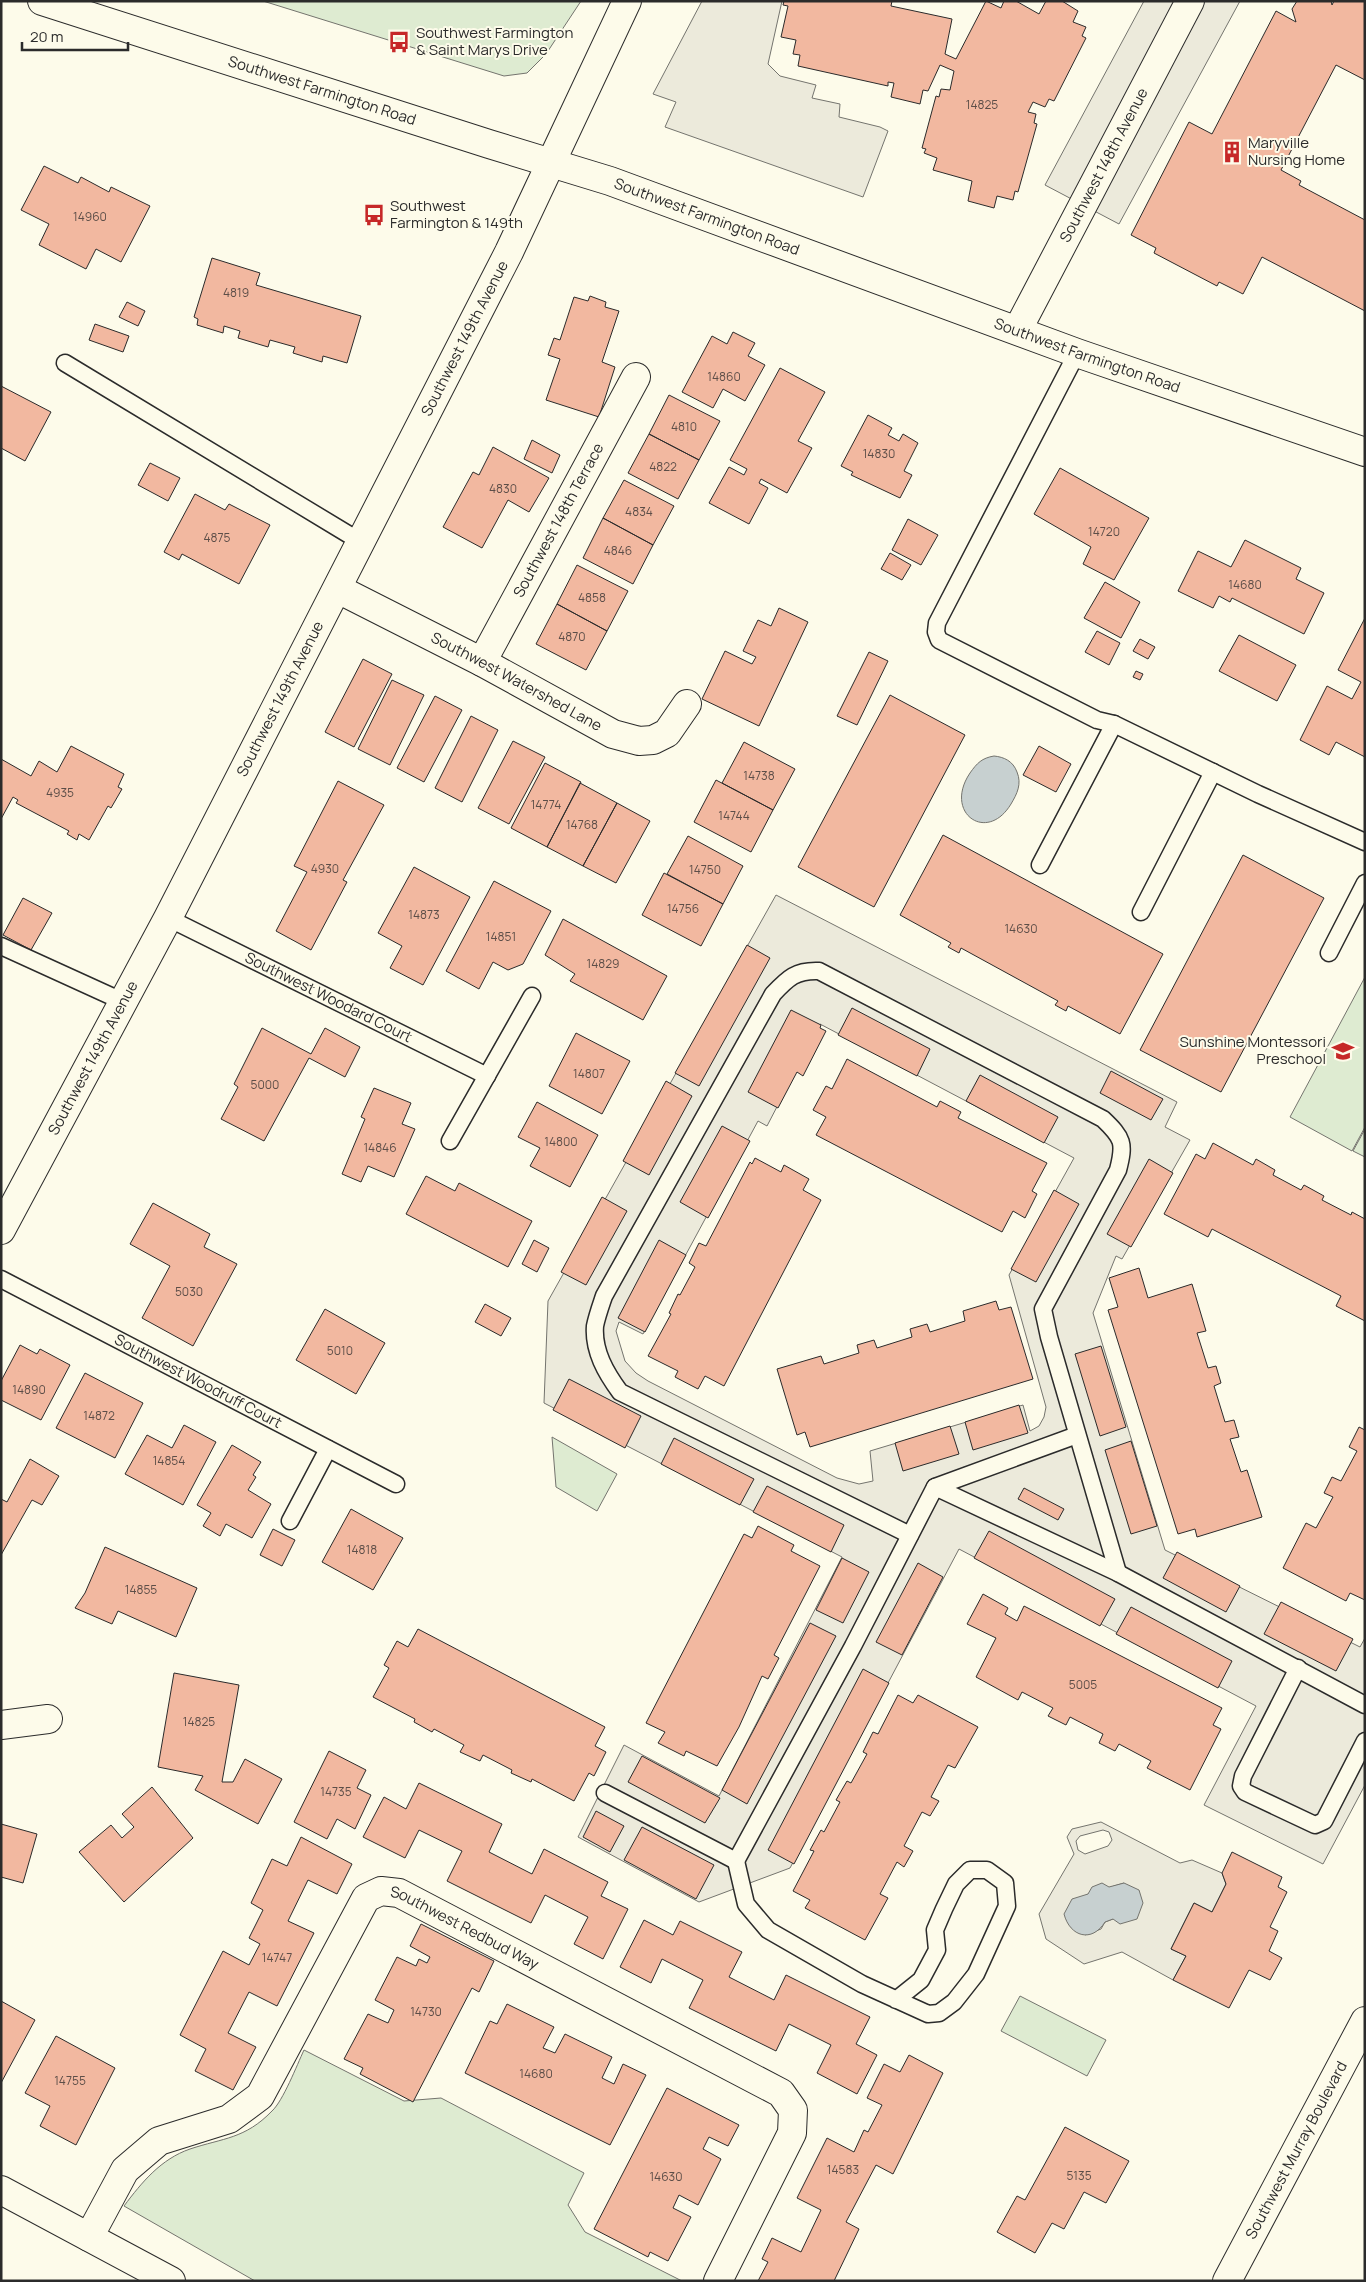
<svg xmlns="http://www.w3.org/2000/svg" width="1366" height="2282" font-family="Manrope,sans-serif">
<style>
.green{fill:#deebd1;stroke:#74746e}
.parking{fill:#eceadb;stroke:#74746e;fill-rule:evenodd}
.water{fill:#c7d0d0;stroke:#74746e}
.building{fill:#f2b8a0;stroke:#2b2b2b}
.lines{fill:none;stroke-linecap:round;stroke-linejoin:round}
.lane-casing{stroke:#2b2b2b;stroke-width:19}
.street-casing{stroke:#2b2b2b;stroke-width:30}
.primary-casing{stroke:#2b2b2b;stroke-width:30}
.lane{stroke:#fdfbea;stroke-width:16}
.street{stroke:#fdfbea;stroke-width:28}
.primary{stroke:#fdfbea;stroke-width:28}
.labels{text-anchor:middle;stroke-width:4;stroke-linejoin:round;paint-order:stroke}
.number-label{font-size:12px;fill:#5d4e48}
.poi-label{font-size:15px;fill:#2b2b2b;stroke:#fdfbea;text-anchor:start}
.street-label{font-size:15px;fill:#2b2b2b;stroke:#fdfbea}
</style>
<rect width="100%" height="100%" fill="#fdfbea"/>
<path class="green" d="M263,1H581L546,54L527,73L504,76Z
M1365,977V1127L1352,1151L1290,1117Z
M1365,1129V1157L1353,1151Z
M552,1437L617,1474L597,1511L556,1487Z
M1020,1996L1106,2040L1087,2076L1001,2031Z
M304,2050L404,2101L441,2098L584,2173L568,2205L585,2232L682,2281H255L124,2206C142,2182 161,2159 190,2149C223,2138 245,2139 272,2111C283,2101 297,2065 304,2050Z"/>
<path class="parking" d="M702,1H782L768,64L780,76L816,85L812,98L840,104L839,117L880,127L888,131L863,197L665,127L676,102L653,94Z
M1144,1H1240L1119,224L1045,185Z
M776,895L1177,1102L1165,1127L1190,1140L1122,1259L1116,1256L1093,1313L1165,1550L1360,1647L1365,1638V1785L1323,1864L1204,1805L1256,1706L959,1549L790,1868L699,1902L578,1837L624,1745L719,1796L842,1557L544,1403L548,1301ZM820,1024L1074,1158L1009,1275L1046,1407L1044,1417L1039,1426L1030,1431L1023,1405L870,1451L873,1481L859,1484L837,1478L648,1381L636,1373L625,1361L616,1331L619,1322L643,1334L758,1121L767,1126Z
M1101,1822L1180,1863L1192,1860L1222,1873L1226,1884L1212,1912L1194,1903L1171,1949L1186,1956L1173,1980L1122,1952L1084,1964L1046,1939L1039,1914L1074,1854L1067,1837L1072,1829ZM1103,1830L1109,1832L1112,1840L1108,1846L1085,1854L1078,1850L1076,1841L1080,1836ZM1124,1883L1113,1919L1105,1922L1101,1929L1085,1935L1088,1894Z"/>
<path class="water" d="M994,756C1004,757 1013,761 1017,772C1022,784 1017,794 1011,804C987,844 943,813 970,773C977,763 982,758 994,756Z
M1102,1883L1109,1887L1124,1883L1139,1890L1143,1903L1137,1919L1120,1924L1113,1919L1105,1922C1092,1943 1070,1937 1064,1914L1072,1899L1088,1894L1092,1887Z"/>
<path class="building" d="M784,1H892L891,6L952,19L945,54L956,59L986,1L1001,8L1004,1H1016L1039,14L1046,1H1062L1078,11L1073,22L1086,27L1082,36L1086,38L1054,101L1049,99L1045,107L1033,102L1028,112L1036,114L1034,123L1037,124L1018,192L1015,191L1013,200L997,196L994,208L968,201L972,181L933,170L937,158L924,153L926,149L922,148L936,96L939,97L941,89L950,90L954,71L940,65L928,91L923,90L920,104L891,97L894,83L888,82V86L798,66L800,55L793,54L796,40L781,37L788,6L783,5Z
M1297,1H1331L1332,5L1334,1H1365V80L1336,65L1281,170L1301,181L1299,185L1365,220V311L1262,257L1243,294L1219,282L1217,286L1154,253L1156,248L1131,235L1189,122L1212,134L1276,11L1296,22L1292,9Z
M44,166L78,183L81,177L109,192L111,187L150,206L121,262L96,249L86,269L39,245L49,224L21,210Z
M212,258L260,273L256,285L361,316L347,363L323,356L322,362L293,353L295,347L270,340L268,347L238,338L240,331L224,326L223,333L197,325L198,319L194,317Z
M590,296L606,302L605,307L619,311L602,362L615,367L599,417L546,400L560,359L548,355L554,338L560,340L574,297L588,301Z
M127,302L145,311L138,326L119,317Z
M95,324L129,336L123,352L89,340Z
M733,332L755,343L748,356L765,365L745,401L723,389L713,408L682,392L712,336L727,344Z
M780,368L825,392L798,441L812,448L787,493L761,479L759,483L768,488L749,524L709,503L729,467L744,475L747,469L730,460Z
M1,386L51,412L25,461L1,448Z
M669,395L720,421L699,460L649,434Z
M868,415L892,428L888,435L899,441L903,434L918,443L904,471L912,475L900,498L851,475L853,472L841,466Z
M649,434L699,460L678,499L628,473Z
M532,440L560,455L552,473L524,459Z
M493,447L549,478L529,512L508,500L482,548L443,527L473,472L479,475Z
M150,463L180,478L168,501L138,485Z
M1060,468L1149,518L1114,580L1083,564L1091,547L1034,514Z
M624,480L674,506L653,545L603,518Z
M195,494L225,510L229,504L270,525L239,584L182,554L179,560L164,552Z
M603,518L653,545L633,584L583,558Z
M908,519L938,535L921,565L892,550Z
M1245,540L1301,568L1296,579L1324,593L1304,634L1232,598L1230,602L1219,596L1213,608L1178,591L1198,551L1231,567Z
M890,553L911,565L902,580L881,569Z
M577,565L628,591L607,631L557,604Z
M1105,582L1140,602L1121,638L1084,618Z
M557,604L607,631L586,670L536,644Z
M779,608L808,622L759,726L702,699L725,651L752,664L756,657L743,651L758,620L771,626Z
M1365,618V757L1336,742L1329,755L1300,740L1327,686L1352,699L1361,682L1338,670Z
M1097,631L1120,643L1109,665L1085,652Z
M1239,635L1296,665L1277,701L1219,671Z
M1140,639L1155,647L1148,659L1133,651Z
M869,652L888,661L857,725L837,716Z
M363,659L392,674L354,747L325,732Z
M1136,671L1143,674L1140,680L1133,677Z
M392,680L424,695L390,765L358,749Z
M890,695L965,735L874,907L798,867Z
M435,696L462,710L424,782L397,768Z
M471,716L498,730L462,802L435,788Z
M513,741L545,757L509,824L478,808Z
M744,742L795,769L773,810L722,783Z
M71,746L124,774L118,787L122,789L111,808L108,806L89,840L79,834L77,840L67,834L69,831L16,803L18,800L13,797L1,819V759L31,776L39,761L57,772Z
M1039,746L1071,764L1056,792L1023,775Z
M545,763L581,782L547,847L511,828Z
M716,780L773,810L751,852L694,822Z
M338,781L384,805L343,880L347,882L311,950L276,931L307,872L294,866Z
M580,783L617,803L583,866L547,847Z
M617,803L650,821L616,883L583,866Z
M943,835L1163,954L1120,1034L1068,1006L1066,1011L1055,1005L1058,1001L961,948L959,953L948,947L951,943L900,915Z
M688,836L743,866L723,904L667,874Z
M1243,855L1324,898L1221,1092L1140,1050Z
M414,867L470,897L423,985L390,968L402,946L378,933Z
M664,873L723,904L701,946L642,915Z
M494,881L551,911L523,964L508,970L493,962L479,989L446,971Z
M23,898L52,913L31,950L3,935Z
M563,919L667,976L643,1020L570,981L575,974L545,955Z
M747,945L770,958L699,1086L675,1073Z
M852,1008L930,1049L917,1076L838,1035Z
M791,1010L821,1025L820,1028L826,1031L803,1076L797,1072L778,1108L748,1092Z
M262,1028L311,1054L325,1028L360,1047L345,1077L309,1058L264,1141L221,1119L238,1087L234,1084Z
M576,1033L630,1061L602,1114L549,1086Z
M847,1059L937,1107L940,1101L961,1112L958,1118L1047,1163L1032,1191L1037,1194L1025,1218L1013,1211L1002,1232L816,1135L826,1117L813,1110L826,1086L832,1089Z
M1111,1071L1163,1099L1151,1120L1100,1093Z
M980,1075L1058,1117L1044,1143L966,1101Z
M666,1081L692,1096L649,1175L623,1161Z
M374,1088L411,1103L402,1124L415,1129L394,1177L368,1166L361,1182L342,1174L365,1119L361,1117Z
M537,1102L598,1135L570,1187L530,1166L540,1148L518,1137Z
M722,1126L750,1141L708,1218L680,1202Z
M1213,1143L1253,1165L1256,1159L1275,1170L1273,1175L1301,1190L1304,1185L1324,1196L1322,1200L1351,1215L1352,1212L1365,1219V1321L1336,1306L1341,1296L1212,1229L1208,1237L1164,1214L1196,1154L1205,1159Z
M755,1158L781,1172L784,1165L809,1179L803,1190L821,1200L724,1386L705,1376L698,1389L675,1377L678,1371L648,1356L671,1314L669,1313L678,1294L680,1295L695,1267L689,1263L699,1243L706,1246L750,1162L752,1164Z
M1149,1159L1173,1173L1131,1247L1107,1234Z
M426,1176L455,1191L459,1183L532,1221L508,1267L406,1214Z
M1054,1190L1079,1204L1036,1282L1011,1269Z
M602,1197L627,1211L586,1285L561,1272Z
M153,1203L210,1234L204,1247L237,1264L193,1346L142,1318L170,1266L130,1244Z
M534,1240L549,1248L537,1272L522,1264Z
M659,1240L686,1255L645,1332L618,1318Z
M1139,1268L1148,1298L1192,1284L1206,1331L1197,1333L1208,1368L1216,1366L1221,1383L1214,1386L1225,1422L1234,1420L1239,1437L1230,1439L1241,1472L1247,1470L1262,1517L1197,1537L1195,1529L1178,1534L1108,1310L1118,1307L1109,1278Z
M996,1301L999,1310L1011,1307L1033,1379L810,1447L805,1432L797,1435L777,1369L821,1356L824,1364L859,1353L857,1345L874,1340L877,1348L912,1337L910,1329L927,1324L930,1332L965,1321L963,1311Z
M485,1304L511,1318L501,1336L475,1322Z
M325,1309L385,1343L356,1394L296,1360Z
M20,1345L37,1354L40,1349L70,1365L41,1420L1,1400V1381Z
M1101,1346L1126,1427L1100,1436L1075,1354Z
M85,1373L143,1403L115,1458L56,1428Z
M569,1379L641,1416L625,1448L553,1410Z
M1019,1405L1028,1433L973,1450L965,1422Z
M184,1425L216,1442L183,1505L125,1474L147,1435L172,1448Z
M950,1426L959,1454L903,1471L895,1443Z
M1359,1427L1365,1430V1600L1350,1593L1346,1601L1283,1568L1306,1523L1316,1528L1333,1497L1324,1493L1332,1477L1341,1481L1357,1451L1349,1447Z
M674,1438L754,1479L740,1505L661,1464Z
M1131,1441L1157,1526L1131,1534L1105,1450Z
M232,1445L261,1462L253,1475L256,1477L248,1490L271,1504L252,1538L226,1524L220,1536L203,1526L211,1513L197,1505Z
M30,1459L59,1476L42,1505L32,1500L1,1555V1499L7,1502Z
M767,1486L844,1525L831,1552L753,1512Z
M1024,1488L1064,1509L1058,1520L1018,1499Z
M351,1509L403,1538L373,1590L322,1562Z
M758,1526L794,1545L791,1551L820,1566L774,1655L779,1658L768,1679L762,1676L739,1727L717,1766L686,1751L684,1756L658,1743L665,1732L646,1723L744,1534L752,1538Z
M273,1529L295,1540L282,1566L260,1555Z
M989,1531L1115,1599L1100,1626L974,1558Z
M105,1547L197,1588L176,1637L118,1611L112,1624L75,1608L85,1593Z
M1177,1552L1240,1586L1226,1612L1163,1578Z
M842,1558L869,1572L843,1623L816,1610Z
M918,1563L943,1577L902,1655L876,1642Z
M983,1594L1008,1608L1005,1614L1017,1621L1024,1606L1222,1708L1213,1725L1221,1729L1190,1790L1147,1768L1151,1761L1119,1744L1115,1751L1099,1743L1103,1734L1070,1717L1066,1725L1048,1716L1053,1708L1022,1692L1018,1700L976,1677L996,1638L967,1624Z
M1281,1602L1353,1639L1336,1671L1264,1634Z
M1131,1607L1232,1661L1218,1688L1116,1634Z
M810,1623L836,1636L747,1804L722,1790Z
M418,1629L605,1727L595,1746L606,1752L594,1776L589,1773L574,1801L532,1779L531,1782L511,1773L512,1770L483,1755L480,1761L460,1752L464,1745L434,1729L432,1732L414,1722L415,1719L373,1697L389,1668L384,1665L397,1641L408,1647Z
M863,1669L889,1683L794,1864L768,1850Z
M174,1673L239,1685L222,1782H233L245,1759L282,1779L258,1824L195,1790L203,1776L158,1767Z
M898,1695L913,1703L918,1695L978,1727L955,1768L948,1765L931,1797L939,1801L930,1816L922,1812L904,1846L913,1851L904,1867L897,1862L880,1894L888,1898L865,1940L805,1908L810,1900L793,1891L814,1851L810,1850L821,1830L824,1832L840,1802L836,1800L847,1781L851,1783L867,1754L863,1752L873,1732L878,1734Z
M329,1751L366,1770L357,1788L371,1795L355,1829L337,1819L327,1839L294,1822Z
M642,1756L720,1798L705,1823L628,1782Z
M419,1783L502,1824L489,1852L532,1874L544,1849L608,1882L601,1896L628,1909L603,1959L574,1944L588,1917L545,1895L531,1923L447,1881L462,1851L419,1830L405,1858L363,1837L384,1797L406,1809Z
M152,1787L193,1838L124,1902L79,1852L111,1825L122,1838L134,1827L122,1814Z
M596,1811L624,1826L610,1852L583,1837Z
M1,1824L37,1834L23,1883L1,1877Z
M642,1827L714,1865L696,1899L624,1860Z
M301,1837L352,1864L337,1894L308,1880L288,1921L314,1933L277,2006L249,1992L228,2033L256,2047L233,2090L195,2071L206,2049L180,2035L223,1951L249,1965L260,1944L249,1938L263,1910L251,1903L272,1859L287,1866Z
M1232,1852L1282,1877L1278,1887L1287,1892L1270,1927L1278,1931L1269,1951L1282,1958L1270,1980L1249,1970L1229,2008L1173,1980L1186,1956L1171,1949L1194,1903L1212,1912L1226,1884L1222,1873Z
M644,1920L673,1935L680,1921L742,1952L729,1977L774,2000L786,1975L870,2017L856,2044L877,2055L857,2094L817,2073L831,2045L789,2024L776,2051L689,2008L703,1980L662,1959L651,1983L620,1967Z
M421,1924L494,1961L479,1992L472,1988L413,2102L360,2074L363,2068L344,2059L368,2014L388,2023L394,2010L375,2000L397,1957L416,1966L419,1959L427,1963L430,1957L410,1946Z
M1,2001L35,2020L1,2083Z
M507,2004L554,2027L543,2048L555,2053L565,2034L612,2057L602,2078L614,2084L623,2064L646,2075L610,2145L465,2073L490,2021L497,2024Z
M56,2036L115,2068L76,2145L40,2126L50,2106L25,2093Z
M909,2055L943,2073L893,2174L876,2165L846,2222L859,2229L834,2281H758L768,2262L762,2259L772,2238L801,2252L821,2210L797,2198L827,2138L854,2152L864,2130L868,2132L882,2105L867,2098L884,2064L900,2072Z
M667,2088L739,2125L728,2146L709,2137L703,2149L721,2159L698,2205L679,2195L673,2208L691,2217L668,2261L650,2252L648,2257L594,2229Z
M1065,2127L1129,2161L1106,2203L1084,2192L1064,2229L1052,2223L1035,2253L997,2232L1017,2196L1025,2200Z"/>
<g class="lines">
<g class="lane-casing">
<g id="lane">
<path d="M1077,353L937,623L936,632L939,640L1097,720L1114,724L1258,794L1365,842"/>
<path d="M65,363L361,542"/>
<path d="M1040,865L1114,724"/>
<path d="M1141,912L1213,772"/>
<path id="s1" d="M168,918L487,1076"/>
<path d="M1,946L124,1002"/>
<path d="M1329,953L1365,883"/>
<path d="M450,1141L532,996"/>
<path id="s2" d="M1,1279L396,1484"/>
<path d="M935,1487L1077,1435"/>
<path d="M290,1521L328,1449"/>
<path d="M910,1535L620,1392C606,1373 593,1351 595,1326C597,1316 601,1305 604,1296L773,994C788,978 796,970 819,971L1103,1119C1123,1138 1125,1143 1118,1170L1043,1309L1049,1337L1118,1573"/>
<path d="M1298,1668L1243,1776L1241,1786L1245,1792L1315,1825L1324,1821L1365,1741"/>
<path d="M605,1793L736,1861L853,1646L935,1487L1118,1573L1365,1705"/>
<path d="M736,1861L746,1904L768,1930L862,1984L928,2014L939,2013L954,2002L976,1974L1007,1906L1005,1883L987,1870H970L956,1884L944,1909L935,1930L937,1950L921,1980L896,2000"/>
</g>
</g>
<g class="street-casing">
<g id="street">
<path id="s3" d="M1018,329L1190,1"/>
<path id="s4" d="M338,589L482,662L613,734L639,741L653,740L667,733L687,704"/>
<path id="s5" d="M482,662L636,377"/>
<path id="s6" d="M1,1230L168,918L509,252L627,1"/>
<path d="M1,1725L48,1719"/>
<path d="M1,2190L171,2281"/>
<path id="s7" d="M89,2237L125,2170L159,2141L229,2119L260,2096L366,1898L381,1891L399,1893L781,2093L793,2110L792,2133L718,2281"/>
</g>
</g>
<g class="primary-casing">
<g id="primary">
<path id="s8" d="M42,1L489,144L610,181L1077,353L1365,452"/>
<path id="s9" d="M1227,2281L1365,2021"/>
</g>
</g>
<use href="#lane" class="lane"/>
<use href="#street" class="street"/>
<use href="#primary" class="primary"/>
</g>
<defs>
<g id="bus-bare" transform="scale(1.725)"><path d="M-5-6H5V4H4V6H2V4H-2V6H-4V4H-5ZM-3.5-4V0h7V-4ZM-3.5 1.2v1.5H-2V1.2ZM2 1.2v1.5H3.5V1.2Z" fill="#c62828" stroke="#fdfbea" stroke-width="2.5" paint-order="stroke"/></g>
<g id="building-bare" transform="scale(1.725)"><path d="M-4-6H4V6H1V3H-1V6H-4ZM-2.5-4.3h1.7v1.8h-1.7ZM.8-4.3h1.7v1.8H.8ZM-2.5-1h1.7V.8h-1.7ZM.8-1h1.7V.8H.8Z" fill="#c62828" stroke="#fdfbea" stroke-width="2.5" paint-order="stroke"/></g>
<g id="school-bare" transform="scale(1.725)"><path d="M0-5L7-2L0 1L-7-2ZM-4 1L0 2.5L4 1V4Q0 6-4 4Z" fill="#c62828" stroke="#fdfbea" stroke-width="2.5" paint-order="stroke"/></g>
</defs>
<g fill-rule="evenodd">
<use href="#bus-bare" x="399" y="42"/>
<use href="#building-bare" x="1232" y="152"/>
<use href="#bus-bare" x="374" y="215"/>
<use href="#school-bare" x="1343" y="1051"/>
</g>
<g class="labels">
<g class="number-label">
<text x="982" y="109">14825</text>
<text x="90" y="221">14960</text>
<text x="236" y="297">4819</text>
<text x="724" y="381">14860</text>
<text x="684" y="431">4810</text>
<text x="879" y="458">14830</text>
<text x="663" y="471">4822</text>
<text x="503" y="493">4830</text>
<text x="639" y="516">4834</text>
<text x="1104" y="536">14720</text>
<text x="217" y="542">4875</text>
<text x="618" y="555">4846</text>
<text x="1245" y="589">14680</text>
<text x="592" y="602">4858</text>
<text x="572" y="641">4870</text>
<text x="759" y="780">14738</text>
<text x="60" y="797">4935</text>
<text x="546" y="809">14774</text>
<text x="734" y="820">14744</text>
<text x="582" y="829">14768</text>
<text x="325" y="873">4930</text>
<text x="705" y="874">14750</text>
<text x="683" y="913">14756</text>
<text x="424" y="919">14873</text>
<text x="1021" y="933">14630</text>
<text x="501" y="941">14851</text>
<text x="603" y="968">14829</text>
<text x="589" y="1078">14807</text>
<text x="265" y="1089">5000</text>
<text x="561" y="1146">14800</text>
<text x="380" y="1152">14846</text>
<text x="189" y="1296">5030</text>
<text x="340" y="1355">5010</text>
<text x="29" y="1394">14890</text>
<text x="99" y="1420">14872</text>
<text x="169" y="1465">14854</text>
<text x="362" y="1554">14818</text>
<text x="141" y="1594">14855</text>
<text x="1083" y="1689">5005</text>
<text x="199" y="1726">14825</text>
<text x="336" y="1796">14735</text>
<text x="277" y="1962">14747</text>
<text x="426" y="2016">14730</text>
<text x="536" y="2078">14680</text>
<text x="70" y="2085">14755</text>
<text x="843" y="2174">14583</text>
<text x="1079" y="2180">5135</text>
<text x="666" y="2181">14630</text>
</g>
<g class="poi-label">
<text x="416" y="38">Southwest Farmington<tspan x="416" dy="17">&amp; Saint Marys Drive</tspan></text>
<text x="1248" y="148">Maryville<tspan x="1248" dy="17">Nursing Home</tspan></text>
<text x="390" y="211">Southwest<tspan x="390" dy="17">Farmington &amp; 149th</tspan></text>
<text x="1326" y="1047" text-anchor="end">Sunshine Montessori<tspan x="1326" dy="17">Preschool</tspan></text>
</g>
<g class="street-label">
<text dy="5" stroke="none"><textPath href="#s8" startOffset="294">Southwest Farmington Road</textPath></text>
<text dy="5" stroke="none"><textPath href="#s3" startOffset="185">Southwest 148th Avenue</textPath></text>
<text dy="5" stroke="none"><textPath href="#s8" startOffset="699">Southwest Farmington Road</textPath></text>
<text dy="5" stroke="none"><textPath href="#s6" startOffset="1005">Southwest 149th Avenue</textPath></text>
<text dy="5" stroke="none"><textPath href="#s8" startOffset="1104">Southwest Farmington Road</textPath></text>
<text dy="5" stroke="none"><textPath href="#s5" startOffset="161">Southwest 148th Terrace</textPath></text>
<text dy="5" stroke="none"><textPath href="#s4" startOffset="201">Southwest Watershed Lane</textPath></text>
<text dy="5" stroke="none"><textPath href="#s6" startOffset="600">Southwest 149th Avenue</textPath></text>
<text dy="5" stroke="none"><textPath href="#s1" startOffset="179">Southwest Woodard Court</textPath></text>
<text dy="5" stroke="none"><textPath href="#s6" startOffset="195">Southwest 149th Avenue</textPath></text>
<text dy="5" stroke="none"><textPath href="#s2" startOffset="222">Southwest Woodruff Court</textPath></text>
<text dy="5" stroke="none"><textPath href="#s7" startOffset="566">Southwest Redbud Way</textPath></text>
<text dy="5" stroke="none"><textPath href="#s9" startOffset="148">Southwest Murray Boulevard</textPath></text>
</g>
</g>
<rect width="1366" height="2282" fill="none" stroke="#2b2b2b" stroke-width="5"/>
<path d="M22 42v8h106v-8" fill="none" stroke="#2b2b2b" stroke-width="2.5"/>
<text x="30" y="42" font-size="15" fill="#2b2b2b" stroke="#fdfbea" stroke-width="4" paint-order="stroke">20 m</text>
</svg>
